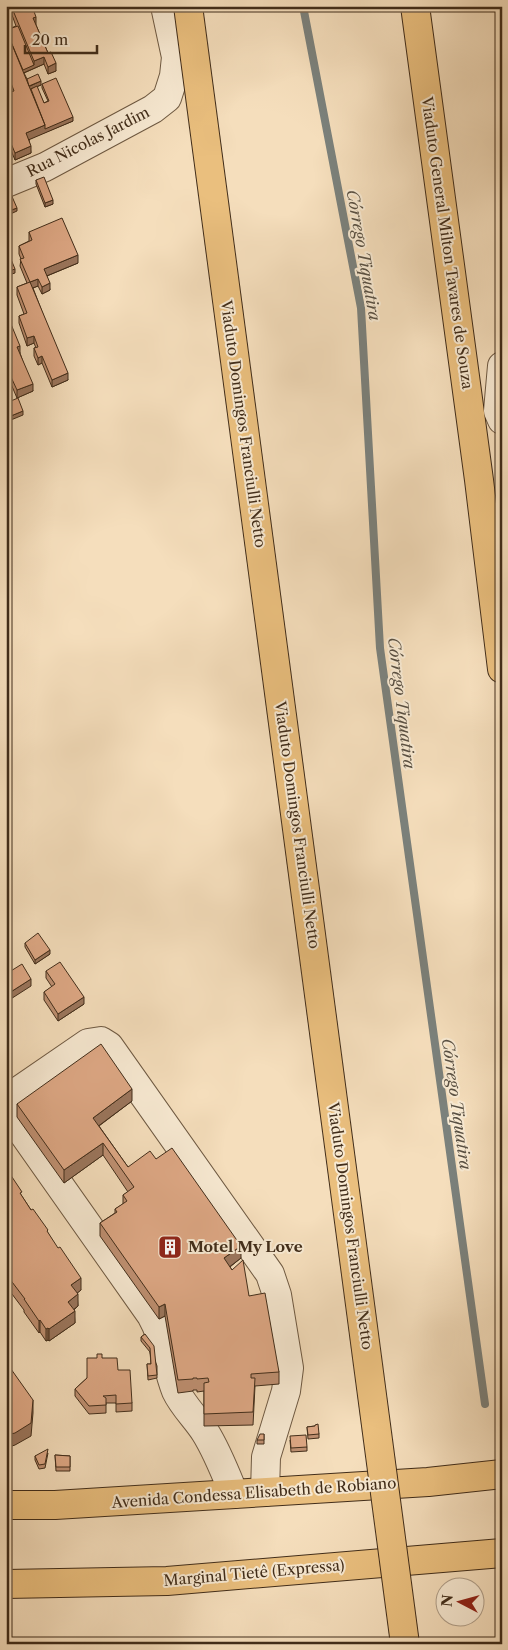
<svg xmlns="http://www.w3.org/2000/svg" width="508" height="1650" font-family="'Libre Caslon Text',serif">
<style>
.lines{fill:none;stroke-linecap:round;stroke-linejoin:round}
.stream{stroke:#7b817c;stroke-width:8}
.minor-casing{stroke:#6e5942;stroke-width:30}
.major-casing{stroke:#412d1a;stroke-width:30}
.highway-casing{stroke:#412d1a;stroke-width:30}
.minor{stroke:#f8ead3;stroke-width:28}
.major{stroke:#eabf7e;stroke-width:28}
.highway{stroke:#eabf7e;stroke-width:28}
.major-bridge-casing{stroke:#412d1a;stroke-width:30;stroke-linecap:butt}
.major-bridge{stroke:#eabf7e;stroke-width:28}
.wall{fill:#bf9072;stroke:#412d1a}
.shaded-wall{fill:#9b765d;stroke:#412d1a}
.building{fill:#dea885;stroke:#412d1a;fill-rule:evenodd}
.labels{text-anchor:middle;stroke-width:4;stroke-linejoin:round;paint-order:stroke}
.street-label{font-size:15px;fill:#412d1a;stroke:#f8ead3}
.poi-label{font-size:15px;font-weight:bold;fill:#412d1a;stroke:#f8ead3;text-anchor:start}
.water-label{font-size:16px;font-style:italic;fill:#595043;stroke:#f8ead3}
</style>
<rect width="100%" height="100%" fill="#f5debc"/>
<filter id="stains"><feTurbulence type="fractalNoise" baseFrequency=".004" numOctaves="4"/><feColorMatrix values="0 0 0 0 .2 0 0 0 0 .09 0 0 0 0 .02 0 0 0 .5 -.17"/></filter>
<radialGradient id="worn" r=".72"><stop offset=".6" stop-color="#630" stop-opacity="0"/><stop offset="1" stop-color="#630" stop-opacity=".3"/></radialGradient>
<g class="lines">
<path class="stream" d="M303,6L361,308L380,648L485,1404"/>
<g class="minor-casing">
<path id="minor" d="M6,183L45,167L153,109L167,98L174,76L176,57L165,6
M502,366L498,411L502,420
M234,1494C225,1472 217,1451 205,1432C196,1418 183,1406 176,1391C166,1366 165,1339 151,1315L10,1115L7,1107L8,1098L88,1043L101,1041L109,1046L270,1274L277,1295L289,1368L286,1391L266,1457L265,1492"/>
</g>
<g class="major-casing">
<path id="major" d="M415,6L479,480L502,669"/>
</g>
<g class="highway-casing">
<path id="highway" d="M6,1505H55L428,1482L502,1474
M6,1584L167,1581L502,1553"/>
</g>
<use href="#minor" class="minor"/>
<use href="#major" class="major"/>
<use href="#highway" class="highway"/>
<g class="major-bridge-casing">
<path id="major-bridge" d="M188,6L405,1644"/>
</g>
<use href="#major-bridge" class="major-bridge"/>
</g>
<path class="wall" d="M12,8L36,24V25L48,53L56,71L48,74L44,64L24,73L27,79L41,85L36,87L44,103L48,101L42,88V84L73,121L29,139L31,153L15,160L10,148L6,150V30L16,26L12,15Z
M36,180L53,204L45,207L36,184Z
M29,232L78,263L47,276L50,290L42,294L38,286L33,288L68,380L52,387L42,363L38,365L34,356V348H36L34,343L27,346L19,323V316L24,314L17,295V287L27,283L20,266L21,259L19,254V246L29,241Z
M6,312L33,391L17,398L11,384Z
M25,943L50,954L35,964L25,947Z
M46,971L84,1004L58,1021L44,1000V992L52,987L46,978Z
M132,1101L99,1126L128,1167L156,1159L241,1258L230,1267L249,1296L279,1372V1384L255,1386L253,1425L204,1426V1391L197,1392V1390H193V1391L178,1393L165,1316L159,1319L100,1236V1223L115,1213V1209L123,1204V1195L128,1192L103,1155L64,1183L17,1117V1104Z
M6,1172L31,1210L48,1233L81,1290L77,1293L78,1306L74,1310L75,1323L49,1341L48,1340L46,1341L40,1332L39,1333L24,1312V1310L6,1286Z
M145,1334L157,1366V1378L148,1380L147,1364H151L150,1352L141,1341V1337Z
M102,1358L118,1370L132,1403V1411L116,1412V1403H106V1413L89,1414L75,1396V1389L87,1378Z
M315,1426L319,1434V1438L308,1439L307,1427Z
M264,1434V1444H257V1440Z
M290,1440L307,1447V1451L291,1452Z
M48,1453L45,1468L39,1469L35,1460V1456Z
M55,1455L70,1456V1471H56Z"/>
<path class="shaded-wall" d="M36,17V24L33,26V18Z
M44,57V64L21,74V70L34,65V61Z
M56,63V71L48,74V67Z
M41,81V85L28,90V87Z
M11,83V90L7,92V85Z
M73,117V121L26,141V133L45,125Z
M10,141V148L6,150V143Z
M31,146V153L15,160V153Z
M53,200V204L45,207V203Z
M17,208V211L6,216V212Z
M78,255V263L44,277V269Z
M15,269V273L6,276V272Z
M38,279V286L30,289V282Z
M50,283V290L42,294V287Z
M34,336V343L27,346V338Z
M20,346V353L17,355V347Z
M42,356V363L38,365V358Z
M68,373V380L52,387V380Z
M11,377V384L6,386V379Z
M33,384V391L17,398V390Z
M23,411V415L6,422V418Z
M50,950V954L35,964V960Z
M31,979V986L6,1002V995Z
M84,997V1004L58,1021V1014Z
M132,1089V1101L93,1130V1118Z
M103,1143V1155L64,1183V1170Z
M241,1246V1258L224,1271V1258Z
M81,1278V1290L71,1298V1285Z
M78,1294V1306L68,1314V1302Z
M165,1304V1316L159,1319V1307Z
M75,1311V1323L49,1341V1329Z
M40,1320V1332L39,1333V1321Z
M48,1328V1340L46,1341V1329Z
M33,1400V1413L31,1436L15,1445L6,1448V1435Z"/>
<path class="building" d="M15,6H32L36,17L33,18L48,53L51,52L56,63L48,67L44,57L34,61L12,8Z
M18,26L34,65L23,70L6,30Z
M6,30L45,125L26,133L31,146L15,153L10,141L6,143ZM11,83L14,91L10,92L7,85Z
M38,74L41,81L29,86L27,79Z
M56,78L73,117L45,129V125L31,89L37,86L44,103L49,101L42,84Z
M44,177L53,200L45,203L36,180Z
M10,192L17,208L6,212V193Z
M62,218L78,255L44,269L50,283L42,287L38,279L30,282L20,259L24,258L19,246L32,240L29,232Z
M8,252L15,269L6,272V253Z
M30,282L68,373L52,380L42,356L38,358L34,348L38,347L34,336L27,338L19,316L27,313L17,287Z
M6,312L20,346L17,347L33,384L17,390L11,377L6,379Z
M18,398L23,411L6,418V403Z
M38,933L50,950L35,960L25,943Z
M60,962L84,997L58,1014L44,992L55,984L46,971Z
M22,964L31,979L6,995V974Z
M101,1044L132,1089L93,1118L128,1167L150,1151L156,1159L172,1148L241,1246L224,1258L232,1270L243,1260L249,1296L265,1293L279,1372L251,1374V1378H255L253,1412L204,1414V1383L209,1382L208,1378L197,1379V1378H193V1379L178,1380L165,1304L159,1307L100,1223L117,1212L115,1209L127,1201L123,1195L134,1187L103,1143L64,1170L17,1104Z
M8,1171L22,1192L20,1193L31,1210L33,1209L48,1230L47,1231L58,1248L60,1247L81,1278L71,1285L78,1294L68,1302L75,1311L49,1329L48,1328L46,1329L40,1320L39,1321L24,1299H25L6,1274V1172Z
M145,1334L154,1346L157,1375L148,1376L147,1364H151L150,1348L141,1337Z
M97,1354H102V1358H117L118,1370H130L132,1403L116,1404V1395L103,1396L106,1398V1405L89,1406L75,1389L87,1378V1358H97Z
M6,1362L33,1400L31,1423L15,1433L6,1435Z
M318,1424L319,1434L308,1435L307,1427L315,1426V1425Z
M260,1434H264V1440H257Z
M306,1435L307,1447L291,1448L290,1436Z
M48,1449L45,1464L39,1465L35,1456Z
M55,1455L70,1456V1467H56Z"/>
<defs>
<g id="building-square" transform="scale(1.25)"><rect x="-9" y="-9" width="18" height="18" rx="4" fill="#8f2418" stroke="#f8ead3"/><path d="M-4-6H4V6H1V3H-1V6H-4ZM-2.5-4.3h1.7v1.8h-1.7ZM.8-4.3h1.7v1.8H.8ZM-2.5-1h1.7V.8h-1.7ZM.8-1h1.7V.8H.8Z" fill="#fff"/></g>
</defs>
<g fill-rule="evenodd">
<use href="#building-square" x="170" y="1247"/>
</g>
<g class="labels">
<g class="street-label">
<text transform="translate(88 142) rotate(-27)" y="5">Rua Nicolas Jardim</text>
<text transform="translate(447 243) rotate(82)" y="5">Viaduto General Milton Tavares de Souza</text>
<text transform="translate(243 424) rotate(82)" y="5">Viaduto Domingos Franciulli Netto</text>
<text transform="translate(297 825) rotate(82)" y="5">Viaduto Domingos Franciulli Netto</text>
<text transform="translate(350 1226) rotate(82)" y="5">Viaduto Domingos Franciulli Netto</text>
<text transform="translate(254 1493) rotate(-4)" y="5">Avenida Condessa Elisabeth de Robiano</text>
<text transform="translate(254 1573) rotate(-5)" y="5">Marginal Tietê (Expressa)</text>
</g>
<g class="poi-label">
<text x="188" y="1252">Motel My Love</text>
</g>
<g class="water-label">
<text transform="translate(364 255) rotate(80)" y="6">Córrego Tiquatira</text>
<text transform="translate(402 703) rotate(83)" y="6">Córrego Tiquatira</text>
<text transform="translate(457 1104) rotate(82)" y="6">Córrego Tiquatira</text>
</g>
</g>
<rect width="508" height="1650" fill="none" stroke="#f5debc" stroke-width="25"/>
<rect x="8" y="8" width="493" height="1635" fill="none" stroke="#412d1a" stroke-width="2.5"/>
<rect x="12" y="12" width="483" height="1625" fill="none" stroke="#412d1a"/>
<g transform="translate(460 1602) rotate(276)"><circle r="24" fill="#f8ead3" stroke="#af9e89"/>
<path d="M0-4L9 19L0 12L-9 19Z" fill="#8f2418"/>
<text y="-8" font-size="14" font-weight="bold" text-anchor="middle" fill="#412d1a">N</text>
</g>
<path d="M25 45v8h72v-8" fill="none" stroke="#412d1a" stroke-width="2.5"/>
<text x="32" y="45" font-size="15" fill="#412d1a" stroke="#f8ead3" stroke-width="4" paint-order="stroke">20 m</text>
<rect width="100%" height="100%" filter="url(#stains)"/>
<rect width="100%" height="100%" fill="url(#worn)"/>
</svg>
